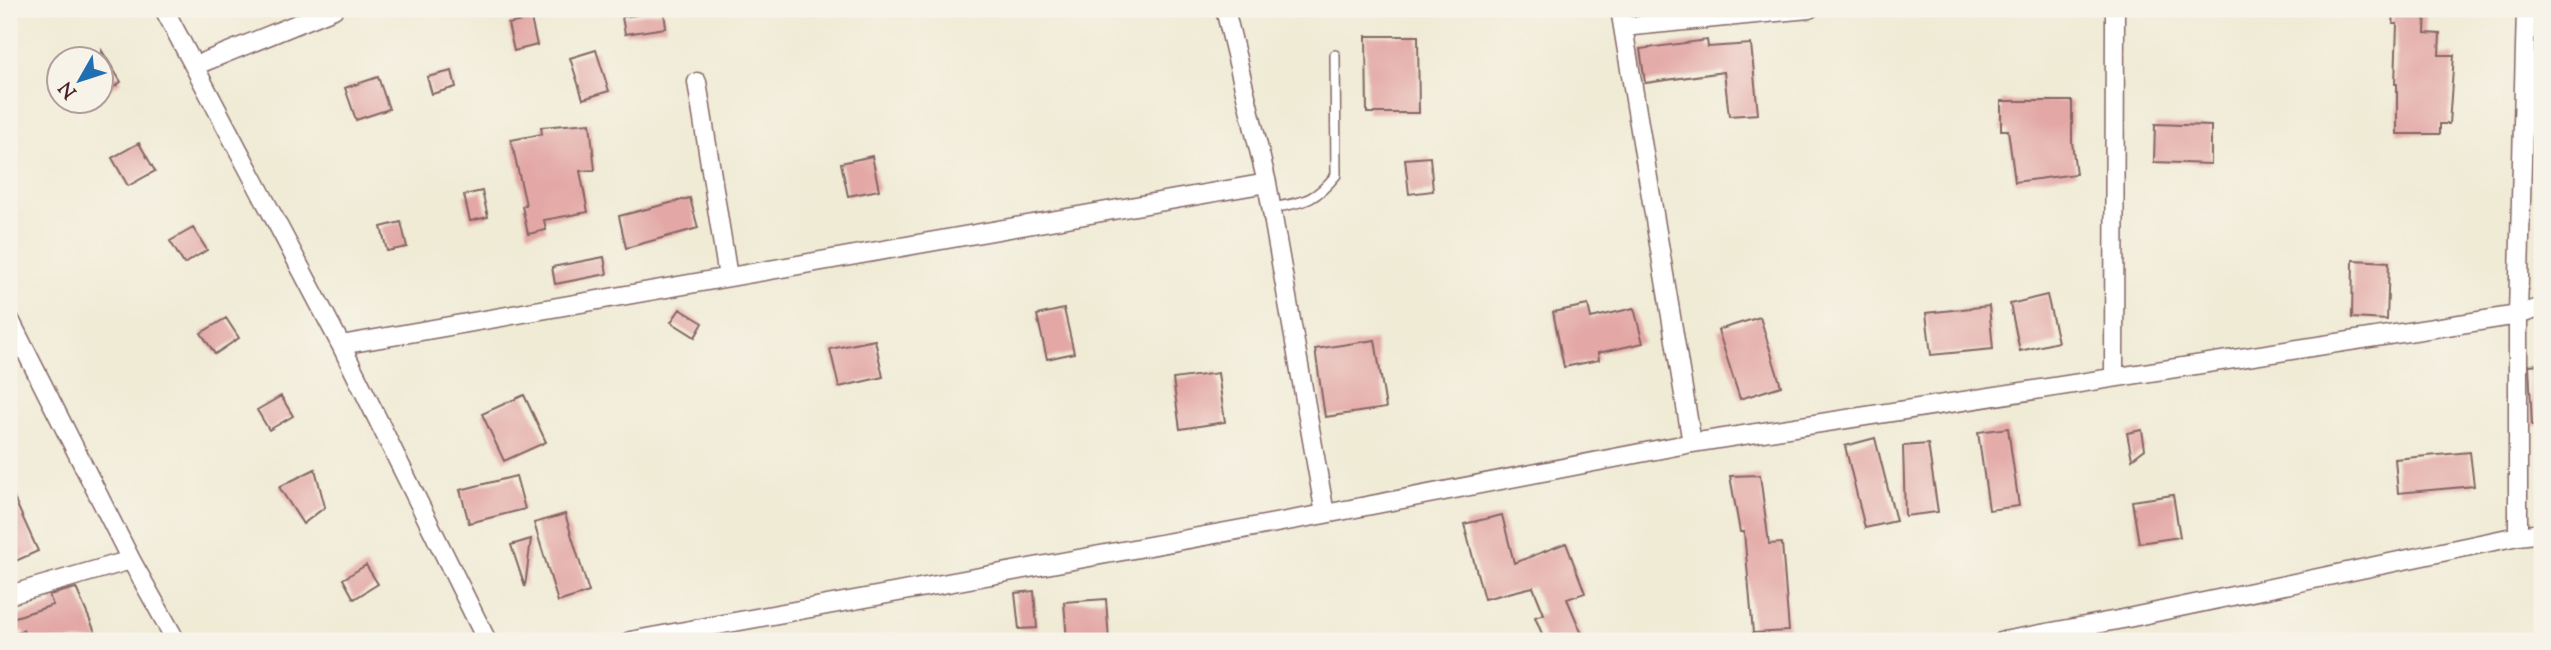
<svg xmlns="http://www.w3.org/2000/svg" width="2551" height="650" font-family="'Sorts Mill Goudy',serif">
<style>
.building{fill:#e3a8a6}
.lines{fill:none;stroke-linecap:round;stroke-linejoin:round}
.service-casing{stroke:#846666;stroke-width:12}
.minor-casing{stroke:#846666;stroke-width:21}
.service{stroke:#fff;stroke-width:9}
.minor{stroke:#fff;stroke-width:18}
</style>
<rect width="100%" height="100%" fill="#f7f3e8"/>
<filter id="ink" filterUnits="userSpaceOnUse"><feTurbulence type="fractalNoise" baseFrequency=".0143" numOctaves="2"/><feDisplacementMap in="SourceGraphic" scale="14" xChannelSelector="R" yChannelSelector="G"/><feConvolveMatrix kernelMatrix="1 2 1 2 8 2 1 2 1" color-interpolation-filters="sRGB"/></filter>
<filter id="wash" filterUnits="userSpaceOnUse"><feTurbulence type="fractalNoise" baseFrequency=".00686" numOctaves="4" result="noise"/><feDisplacementMap in="SourceGraphic" scale="28" xChannelSelector="R" yChannelSelector="G"/><feGaussianBlur stdDeviation="1.57" result="paint"/><feColorMatrix in="noise" values="0 0 0 0 0 0 0 0 0 0 0 0 0 0 0 0 0 1.4 0 .05"/><feComposite in="paint" operator="in"/></filter>
<g filter="url(#wash)">
<rect width="100%" height="100%" fill="#f0ebd5"/>
<g id="blocks">
<path class="building" d="M2393,9H2426L2425,33L2440,34L2439,55H2454L2449,124H2440V134H2397V84H2395L2397,24H2393Z
M664,11L666,28L625,34L622,17Z
M531,19L537,45L514,51L508,24Z
M1366,36H1418L1419,113H1367Z
M1707,40L1708,47L1751,44L1758,114L1729,116L1724,72L1645,83L1640,49Z
M596,50L609,91L583,99L570,58Z
M102,51L121,82L102,95Z
M452,71L456,87L432,94L427,77Z
M378,77L389,109L356,120L345,88Z
M2001,101H2072V142L2076,174L2015,182L2008,130H2001Z
M590,123L595,170L580,171L588,212L544,220L546,230L528,234L522,206L526,205L511,140L542,134L541,127Z
M2155,124L2211,126V164L2154,162Z
M139,143L155,171L128,186L112,158Z
M872,156L879,190L848,196L841,163Z
M1430,157L1433,191L1409,194L1405,159Z
M482,191L488,217L470,221L464,195Z
M690,198L698,228L626,248L619,216Z
M401,222L407,247L387,251L381,227Z
M193,228L207,250L184,264L170,241Z
M604,257L607,274L555,284L552,267Z
M2353,260L2389,262L2387,320L2352,318Z
M2047,295L2058,342L2020,351L2010,304Z
M1588,305L1591,318L1634,308L1643,343L1598,353L1599,360L1564,367L1553,312Z
M1989,306L1993,349L1931,355L1926,313Z
M680,309L703,323L695,337L671,322Z
M1064,309L1074,353L1047,359L1037,315Z
M1760,317L1781,386L1740,399L1718,330Z
M226,318L239,338L215,354L201,333Z
M875,340L883,377L839,387L830,349Z
M1375,340L1386,408L1325,417L1315,349Z
M2540,364L2542,365V426H2532L2529,365Z
M1218,373L1225,422L1180,429L1173,379Z
M524,395L546,442L504,461L482,414Z
M281,396L293,416L269,430L257,410Z
M2008,428L2019,506L1989,510L1978,432Z
M2142,430L2145,449L2132,459L2127,433Z
M1875,438L1896,521L1865,528L1845,446Z
M1928,444L1938,512L1905,516L1903,446Z
M2470,452L2474,486L2398,493L2395,459Z
M315,469L325,507L303,524L279,487Z
M1760,475L1769,544L1782,543L1789,631L1753,633L1744,532H1740L1730,476Z
M516,476L525,509L469,523L460,490Z
M9,487L38,551L9,564Z
M2173,495L2180,537L2139,543L2132,501Z
M565,514L589,592L558,602L534,523Z
M1502,515L1514,563L1566,543L1585,593L1567,599L1585,641H1545L1535,617L1544,614L1533,587L1484,599L1464,524Z
M531,539L525,587L511,545Z
M366,565L378,584L354,599L343,579Z
M76,588L99,641H27L23,630L9,637V619L53,605L49,595Z
M1034,591L1037,628L1019,629L1015,593Z
M1106,599L1109,641H1067L1064,602Z"/>
</g>
</g>
<g filter="url(#ink)">
<use href="#blocks" fill-opacity="0" stroke="#846666" stroke-width="2"/>
<g class="lines">
<g class="service-casing">
<path id="service" d="M1272,208C1304,202 1314,202 1336,175L1335,55
M9,354L23,346"/>
</g>
<g class="minor-casing">
<path id="minor" d="M164,9L341,345L487,641
M1225,9L1267,183L1325,514
M1620,9L1692,443
M1623,27L1809,9
M194,66L334,9
M697,82L728,277
M9,318L131,560L176,641
M341,345L1267,183
M2114,377L2115,9
M2518,536V315L2526,9
M9,595L131,560
M630,641L1325,514L1692,443L2518,315L2542,307
M2003,641L2123,619L2518,536L2542,533"/>
</g>
<use href="#service" class="service"/>
<use href="#minor" class="minor"/>
</g>
</g>
<rect width="2551" height="650" fill="none" stroke="#f7f3e8" stroke-width="35"/>
<g transform="translate(80 80) rotate(231)"><circle r="33" fill="#f7f3e8" stroke="#b29e9c" stroke-width="2"/>
<path d="M0-5L12 26L0 18L-12 26Z" fill="#1f6fb2"/>
<text y="-10" font-size="19" font-weight="bold" text-anchor="middle" fill="#4a1f2b">N</text>
</g>
</svg>
